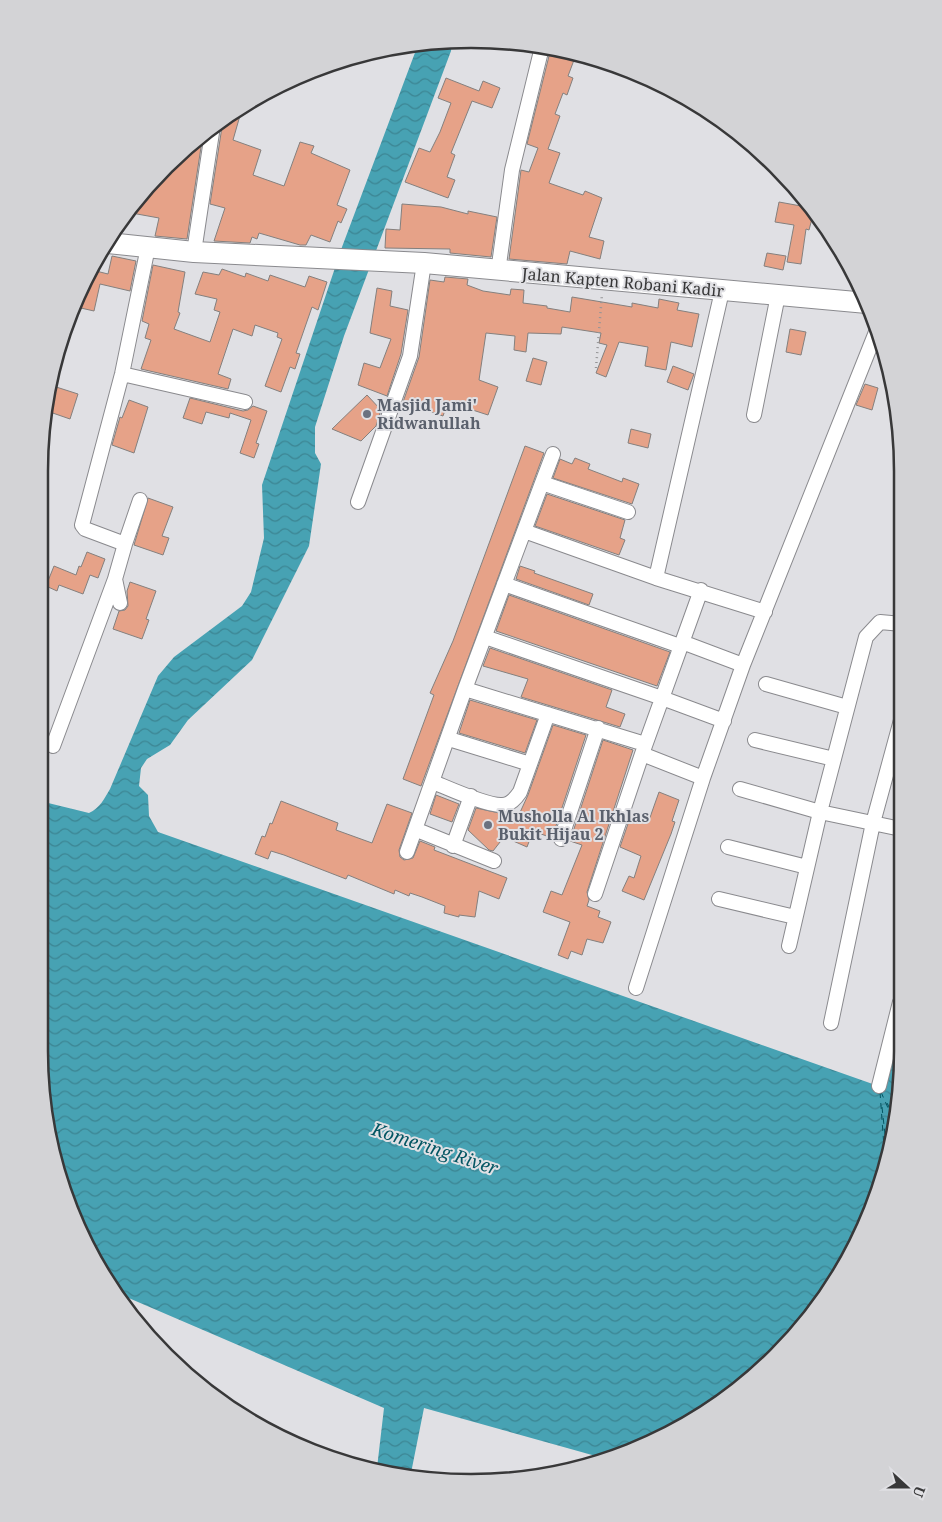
<svg xmlns="http://www.w3.org/2000/svg" width="942" height="1522" font-family="'Noto Serif',serif">
<style>
.water{fill:url(#water-waves)}
.lines{fill:none;stroke-linecap:round;stroke-linejoin:round}
.ferry{stroke:#045663;stroke-width:1;stroke-dasharray:6 5;stroke-linecap:butt}
.building{fill:#e6a288;stroke:#84807e}
.street-casing{stroke:#8a8a8e;stroke-width:16}
.secondary-casing{stroke:#8a8a8e;stroke-width:22}
.path{stroke:#949496;stroke-width:2.5;stroke-dasharray:1 4;stroke-linecap:butt}
.street{stroke:#fff;stroke-width:14}
.secondary{stroke:#fff;stroke-width:20}
.worship-dot{fill:#6b7280;stroke:#e0e0e4;stroke-width:2}
.labels{text-anchor:middle;stroke-width:4;stroke-linejoin:round;paint-order:stroke}
.street-label{font-size:16px;fill:#383839;stroke:#e0e0e4}
.worship-label{font-size:16px;font-weight:bold;fill:#5b616d;stroke:#e0e0e4;text-anchor:start}
.water-label{font-size:18px;font-style:italic;fill:#045663;stroke:#e0e0e4}
.rim{fill:none;stroke:#383839;stroke-width:2.5}
</style>
<defs>
<pattern id="water-waves" width="16" height="10" patternUnits="userSpaceOnUse" patternTransform="scale(1.25)"><rect width="16" height="10" fill="#47a2b3"/><path d="M0 5q4-4 8 0t8 0" fill="none" stroke="#3c8593"/></pattern>
</defs>
<rect width="100%" height="100%" fill="#e0e0e4"/>
<path class="water" d="M452,41L451,51L344,336L315,427V453L321,464L309,546L252,660L188,720L170,745L147,759L141,768L139,786L148,795L149,816L158,832L884,1088L894,1053L900,1049V1107L870,1216L814,1314L734,1394L610,1460L424,1408L411,1473L377,1468L384,1408L117,1293L62,1190L39,1051L40,801L89,813C100,808 104,799 110,789L158,676L174,657L242,606L251,592L264,538L262,485L342,247L419,42Z"/>
<g class="lines">
<path class="ferry" d="M880,1092L885,1161
M881,1092L895,1124
M887,1103L896,1121
M882,1107L887,1153"/>
</g>
<path class="building" d="M551,48L577,52L568,76L573,78L567,95L563,93L555,114L560,116L548,149L560,153L549,183L583,195L585,191L602,198L589,237L604,241L600,259L570,251L567,264L509,259L521,170L529,172L538,148L527,144Z
M446,78L479,91L483,81L500,88L492,108L472,101L451,153L455,155L447,177L455,180L448,198L405,182L419,148L430,152L440,132L451,103L438,98Z
M243,105L233,140L261,150L253,175L284,186L300,142L314,146L311,153L350,170L337,205L347,209L341,223L338,221L330,242L311,235L306,245H300L259,233L257,239L252,237L250,243L214,241L225,208L210,204L222,127L220,121Z
M203,134L187,239L155,236L159,218L126,212L185,147Z
M804,197L814,211L809,230L806,229L801,264L787,262L794,225L775,222L779,202L801,206Z
M402,204L441,207L468,214V211L497,217L491,257L450,253V249L385,248L386,229L400,230Z
M767,253L786,256L783,270L764,266Z
M112,256L136,261L130,291L100,284L94,311L72,306L92,270L108,274Z
M153,265L185,272L178,312L180,313L174,329L210,342L220,312L214,310L217,299L195,294L203,272L219,275L222,269L245,277L246,273L268,281L270,275L305,287L309,276L327,282L318,310L312,307L296,353L300,354L295,369L290,367L281,392L265,386L282,339L277,337L278,333L255,325L252,336L233,329L218,374L231,379L228,389L141,369L151,340L145,338L149,324L142,321Z
M445,277L468,279L467,285L483,291L510,295L511,289L524,290L523,303L547,306V308L570,312L572,297L632,307V303L658,308L659,299L679,303L677,310L699,314L692,347L671,342L666,370L645,366L648,347L619,342L606,377L596,373L607,345L599,343L601,333L562,327L561,334L528,333L526,352L514,350L515,336L486,333L479,380L498,387L488,415L448,402L443,416L403,402L419,357L430,280L444,282Z
M377,288L392,291L390,306L408,310L401,354L387,396L358,385L364,363L380,368L391,339L370,333Z
M790,329L806,332L801,355L786,352Z
M533,358L547,362L541,385L526,381Z
M673,366L694,374L688,390L667,382Z
M865,384L878,388L872,410L856,405Z
M50,385L78,394L70,419L44,410Z
M367,395L381,410L376,426L361,441L332,429Z
M190,398L243,411L248,410L253,406L267,411L256,443L259,444L254,458L240,453L251,420L230,413L229,418L206,412L202,424L183,418Z
M129,400L148,407L134,453L112,445L120,417L122,418Z
M631,429L651,434L648,448L628,443Z
M525,446L544,453L421,786L403,779L434,695L430,693L453,641Z
M575,458L590,464L588,469L622,482L623,478L639,484L632,504L553,478L560,459L572,464Z
M547,494L625,520L620,538L625,540L619,555L535,526Z
M148,498L173,507L162,536L169,538L163,555L134,545Z
M87,552L105,559L98,578L90,575L83,594L59,585L57,591L46,586L54,566L76,575L79,566L81,567Z
M520,566L535,571L534,573L593,594L589,605L516,579Z
M130,582L156,591L146,619L149,620L142,639L113,629L119,611L125,610L128,606L127,591Z
M509,595L670,652L657,686L496,631Z
M490,648L612,690L606,707L625,714L620,727L521,697L528,679L483,666Z
M470,700L537,720L525,753L459,733Z
M553,725L586,735L552,838L533,831L527,847L504,837L493,851L489,850L468,830L476,808L504,814L517,819L528,795Z
M603,740L633,750L587,892L589,900L587,906L600,911L598,917L611,922L603,943L587,939L582,955L571,951L568,959L558,955L570,922L543,912L551,891L562,895L582,845L570,841Z
M659,792L679,800L672,821L675,822L671,834L644,900L622,891L629,876L634,878L641,856L620,847L631,815L648,823Z
M436,795L459,804L452,822L430,814Z
M281,801L338,823L336,830L372,843L387,804L412,813L399,850L400,857L404,860L413,858L420,841L435,847L434,850L507,878L499,899L479,891L475,917L459,915V917L444,913L445,906L422,897L410,893L409,896L395,890L394,894L348,875L346,879L284,855L271,851L268,859L255,854L262,836L265,837L270,823L272,824Z"/>
<g class="lines">
<g class="street-casing">
<path id="street" d="M194,252L213,126
M498,272L512,170L542,47
M122,374L245,402
M754,415L778,295
M542,483L553,454
M358,502L410,356L424,263
M524,531L656,578L765,612
M125,544L140,500
M656,578L722,291
M504,584L680,646
M120,603L115,579L125,544L85,529L82,525L122,374L148,247
M485,637L662,698L724,721
M682,642L743,665
M766,684L847,707
M465,689L645,744
M449,739L530,764
M755,740L834,759
M53,746L115,579
M642,754L703,778
M433,782C448,788 487,806 502,805C510,805 516,798 520,792L548,714
M740,789L820,812L789,946
M901,829L820,812L866,637L880,622L902,624
M422,832L494,861
M561,839L598,728
M453,846L471,796
M728,847L807,867
M407,852L465,689L542,483L628,512
M595,894L642,754L701,590
M719,899L795,917
M636,988L703,778L743,665L878,327
M831,1023L873,823L901,720
M879,1086L900,1002"/>
</g>
<g class="secondary-casing">
<path id="secondary" d="M108,243L194,252L424,263L867,303"/>
</g>
<path class="path" d="M596,368L602,294"/>
<use href="#street" class="street"/>
<use href="#secondary" class="secondary"/>
</g>
<g class="worship-dot">
<circle cx="367" cy="414" r="5"/>
<circle cx="488" cy="825" r="5"/>
</g>
<g class="labels">
<g class="street-label">
<text transform="translate(623 282) rotate(5)" y="6">Jalan Kapten Robani Kadir</text>
</g>
<g class="worship-label">
<text x="377" y="411">Masjid Jami'<tspan x="377" dy="18">Ridwanullah</tspan></text>
<text x="498" y="822">Musholla Al Ikhlas<tspan x="498" dy="18">Bukit Hijau 2</tspan></text>
</g>
<g class="water-label">
<text transform="translate(435 1149) rotate(18)" y="6">Komering River</text>
</g>
</g>
<path d="M0 0H942V1522H0ZM471 48H471A423 423 0 0 1 894 471V1051A423 423 0 0 1 471 1474H471A423 423 0 0 1 48 1051V471A423 423 0 0 1 471 48Z" fill="#d3d3d6" fill-rule="evenodd"/>
<path class="rim" d="M471 48H471A423 423 0 0 1 894 471V1051A423 423 0 0 1 471 1474H471A423 423 0 0 1 48 1051V471A423 423 0 0 1 471 48Z"/>
<g transform="translate(907 1487) rotate(111)" stroke="#e0e0e4" stroke-width="4" paint-order="stroke">
<path d="M0-4L9 19L0 12L-9 19Z" fill="#383839"/>
<text y="-8" font-size="14" font-weight="bold" text-anchor="middle" fill="#383839">U</text>
</g>
</svg>
